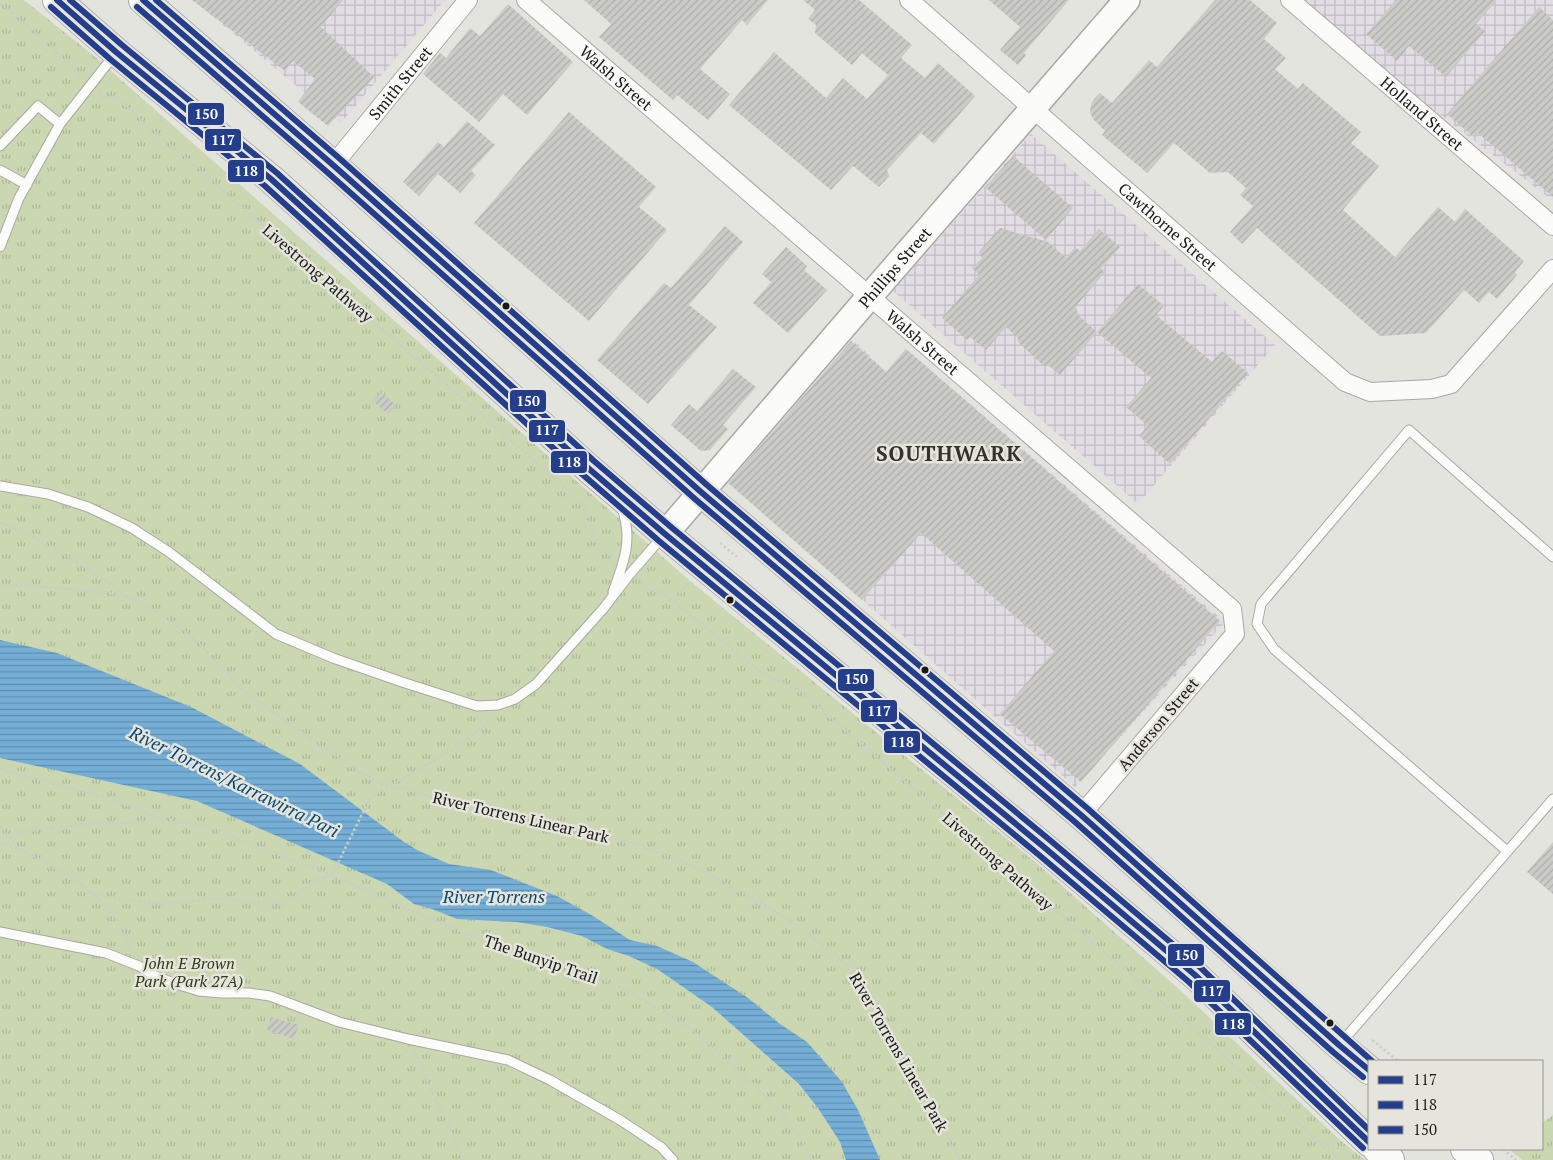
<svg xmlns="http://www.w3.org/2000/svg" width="1553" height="1160" font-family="'PT Serif',serif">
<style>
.industrial{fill:url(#industrial-grid)}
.park{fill:url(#park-tufts)}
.water{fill:url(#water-rules)}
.building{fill:url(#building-hatch)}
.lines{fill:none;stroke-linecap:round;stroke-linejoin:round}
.lane-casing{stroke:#a8a8a4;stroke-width:11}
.street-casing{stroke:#a8a8a4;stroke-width:20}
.secondary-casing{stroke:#a8a8a4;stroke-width:28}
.highway-casing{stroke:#a8a8a4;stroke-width:30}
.path{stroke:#cccccb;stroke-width:2.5;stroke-dasharray:2.5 2.5;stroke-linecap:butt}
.lane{stroke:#fbfbfa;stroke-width:9}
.street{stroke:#fbfbfa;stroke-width:18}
.secondary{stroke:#fbfbfa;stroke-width:25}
.highway{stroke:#fbfbfa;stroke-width:28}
.bus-1-casing{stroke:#e6e5dd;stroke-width:10}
.bus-2-casing{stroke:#e6e5dd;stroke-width:10}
.bus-3-casing{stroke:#e6e5dd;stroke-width:10}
.bus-1{stroke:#243e8c;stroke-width:6}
.bus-2{stroke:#243e8c;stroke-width:6}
.bus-3{stroke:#243e8c;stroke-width:6}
.bus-dot{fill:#191916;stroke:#e6e5dd;stroke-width:2}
.labels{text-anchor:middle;stroke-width:5;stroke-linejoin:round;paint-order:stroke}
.street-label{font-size:16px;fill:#191916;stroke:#e6e5dd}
.park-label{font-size:16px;font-style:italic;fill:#303c18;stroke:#e6e5dd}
.water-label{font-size:18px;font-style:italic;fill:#094a71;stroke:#e6e5dd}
.district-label{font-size:21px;font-weight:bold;letter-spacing:1px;fill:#33322c;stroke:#e6e5dd}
.line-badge{stroke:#e6e5dd;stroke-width:2}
.badge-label{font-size:14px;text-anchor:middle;font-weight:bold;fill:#fff}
</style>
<defs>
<pattern id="industrial-grid" width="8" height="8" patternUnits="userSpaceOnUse" patternTransform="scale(1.25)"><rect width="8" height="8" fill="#e2dce5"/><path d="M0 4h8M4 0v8" fill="none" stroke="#c1bcc4"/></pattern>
<pattern id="park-tufts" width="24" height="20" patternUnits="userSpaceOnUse" patternTransform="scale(1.25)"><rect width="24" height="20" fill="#cad7b0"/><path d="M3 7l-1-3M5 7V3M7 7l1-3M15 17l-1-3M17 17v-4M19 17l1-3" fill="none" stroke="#adb897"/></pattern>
<pattern id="water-rules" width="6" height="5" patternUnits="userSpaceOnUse" patternTransform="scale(1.25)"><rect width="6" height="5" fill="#75afd7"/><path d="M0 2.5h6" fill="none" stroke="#5f8ead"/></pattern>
<pattern id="building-hatch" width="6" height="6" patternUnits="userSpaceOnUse" patternTransform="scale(1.25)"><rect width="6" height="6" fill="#cbcbc7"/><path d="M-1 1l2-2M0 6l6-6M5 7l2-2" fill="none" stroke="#aeaeaa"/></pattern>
</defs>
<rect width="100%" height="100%" fill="#e4e4df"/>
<path class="industrial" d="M193,0H445L341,123Z
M1290,0H1553V201Z
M1031,134L1275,345L1138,504L893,291Z
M856,342L886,372L906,349L1225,622L1075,787L744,496L741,470Z"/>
<path class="park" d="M0,0H24L94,56L690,581L1033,860L1182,992L1340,1140L1365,1160H0Z
M1553,1115V1160H1522L1509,1149H1542V1123Z"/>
<path class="water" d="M0,640L57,653L191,707L300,764L404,842L419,851L449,864L491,870L557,896L593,916L630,940L657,946L693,962L748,998L780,1024L807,1042L842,1082L858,1110L880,1160H846L840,1142L818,1108L799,1084L712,1007L657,969L629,956L607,949L582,936L547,927L517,922L457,919L432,909L414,904L387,884L197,801L0,758Z"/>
<path class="building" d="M192,0H343L321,27L374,77L328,126L298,102L315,79L293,61L285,71Z
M584,0H768L747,25L742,20L700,69L730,94L708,120L677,95L673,100L599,37L611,24Z
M803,0H859L912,45L901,58L925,78L938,63L975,96L934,144L921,133L887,170L889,176L879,187L853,166L831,190L729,105L774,52L826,98L843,78L867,99L888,75L862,53L852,65L815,33L816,25L808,19L815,10Z
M989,0H1069L1024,53L1026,55L1018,65L1000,50L1020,27Z
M1215,0H1250L1277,23L1264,39L1286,58L1275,69L1298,89L1303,83L1361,132L1351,143L1379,166L1343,210L1395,257L1438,207L1455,222L1465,209L1524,261L1515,272L1517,275L1497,299L1489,292L1479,303L1464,290L1426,333L1380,336L1257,228L1242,244L1230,232L1253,206L1240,195L1246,188L1228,172L1210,173L1174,143L1147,173L1102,135L1105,131L1093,119L1090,112L1091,105L1094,99L1100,93L1112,103L1149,60L1157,67Z
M1396,0H1497L1476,24L1485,31L1446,77L1409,46L1397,61L1366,34Z
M508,4L573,62L527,115L503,94L479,122L423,74L440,53L446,58L470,28L480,36Z
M1539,7L1553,20V197L1478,133L1474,137L1447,114Z
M569,112L656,187L639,207L667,230L589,321L474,223Z
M467,121L495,145L471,171L476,175L460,193L438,174L419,196L403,182L438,142L444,147Z
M1013,156L1073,208L1046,240L985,187Z
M725,226L743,242L689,305L717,327L648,404L597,360L664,283L671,288Z
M1000,228L1048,242L1066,258L1075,247L1080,251L1099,229L1120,247L1101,269L1105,272L1076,306L1078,315L1097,332L1060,375L1048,365L1044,366L1019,343L1018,338L1006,327L986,350L970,337L967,340L942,318L979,275L972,268L982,258L979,252Z
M786,247L807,266L804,270L827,290L788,333L753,303L771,282L762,274Z
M1138,284L1164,306L1156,315L1212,362L1222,351L1248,373L1170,464L1139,436L1148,426L1126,407L1151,378L1097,332Z
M851,341L886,372L906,349L1220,621L1081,782L1000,714L1054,651L921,533L862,600L728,483Z
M733,369L756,387L723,425L728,429L710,450L701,451L671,425L689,404L697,411Z
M381,392L396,405L388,414L373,401Z
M1553,842V894L1527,872Z
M271,1017L299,1025L294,1039L267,1030Z"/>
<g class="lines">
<g class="lane-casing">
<path id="lane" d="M0,146L38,106L60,124
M0,170L27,185
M0,247L19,198L60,124L115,54
M0,486L48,494L88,507L132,528L169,552L276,634L333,658L402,682L477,706L498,705L515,699L536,684L603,609L630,574L663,536
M613,592C624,562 633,540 622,508
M1507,851L1274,649L1257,624L1261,604L1409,430L1553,557
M0,932L106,953L139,966L153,975L176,984L199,991L221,993H249L270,996L339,1022L408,1039L508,1060L550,1080L620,1120L661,1147L673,1160
M1340,1044L1553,799"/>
</g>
<g class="street-casing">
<g id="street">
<path id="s1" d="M526,0L1232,609L1235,634L1081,815"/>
<path id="s2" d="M909,0L1345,382L1370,392L1432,389L1451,384L1553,269"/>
<path id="s3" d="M1290,0L1553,226"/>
<path id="s4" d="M333,165L468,0"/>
</g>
</g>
<g class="secondary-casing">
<g id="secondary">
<path id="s5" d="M665,534L869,297L1127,0"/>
</g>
</g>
<g class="highway-casing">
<path id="highway" d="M57,0L116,52L271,179L405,300L588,468L665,534L1045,848L1195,975L1369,1142
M143,0L333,165L701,492L1081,815L1339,1045L1369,1070
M1377,1149L1390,1160
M1465,1149L1479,1160"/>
</g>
<path class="path" d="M0,3L65,59L81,78
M99,93L106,98L119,99L143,122L568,490L583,504L600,549L613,559
M0,523C46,540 88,568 128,597
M720,543L737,557
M640,582L648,589L662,592L762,673L800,691L1203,1037L1339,1160
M0,586L24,585L109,593L130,598L150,608L183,630L201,646L248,695L358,771L387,787L404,788L435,799L597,834L634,844L669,856L701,870L770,908L803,930L838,956L851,970L860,982L926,1092L960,1160
M674,601L690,582
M0,769L114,800L159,818
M0,826L18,848
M6,834L91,823L119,824L160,818L203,826L332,875L430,919L476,937L570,965L622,988L680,1021L725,1058L781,1111L806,1148L811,1160
M0,843C35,853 86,883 109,911C119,923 126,937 132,951
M89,892L110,898L161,904L221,898L286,906L313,881L332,875L370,798L382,790L442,756L479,731L493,718
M1372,1040L1398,1061
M414,1052L464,1160
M1318,1140L1348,1152
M1503,1149L1516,1160"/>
<use href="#lane" class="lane"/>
<use href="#street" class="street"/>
<use href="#secondary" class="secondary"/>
<use href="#highway" class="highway"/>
<g class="bus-1-casing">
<path id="bus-1" d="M57,0L116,52L271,179L588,468L665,534L1045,848L1195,975L1369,1142
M143,0L333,165L701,492L1081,815L1339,1045L1369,1070"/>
</g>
<g class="bus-2-casing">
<path id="bus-2" d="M51,7L110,59L265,186L582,474L659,541L1039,855L1189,982L1363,1148
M137,7L327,172L695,499L1075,822L1333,1052L1363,1077"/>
</g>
<g class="bus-3-casing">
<path id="bus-3" d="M70,0L122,45L277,173L594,461L671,527L1051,841L1201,968L1369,1130
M156,0L339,158L707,485L1087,808L1372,1061"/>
</g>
<use href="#bus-1" class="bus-1"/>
<use href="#bus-2" class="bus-2"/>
<use href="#bus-3" class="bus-3"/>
</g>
<g class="bus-dot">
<circle cx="506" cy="306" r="4.5"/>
<circle cx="730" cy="600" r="4.5"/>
<circle cx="925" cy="670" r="4.5"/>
<circle cx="1330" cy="1023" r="4.5"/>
</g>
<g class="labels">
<g class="street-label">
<text dy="6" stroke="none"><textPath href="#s1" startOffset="119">Walsh Street</textPath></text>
<text dy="6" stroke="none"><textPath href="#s4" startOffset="106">Smith Street</textPath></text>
<text dy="6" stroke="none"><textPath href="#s3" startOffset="174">Holland Street</textPath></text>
<text dy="6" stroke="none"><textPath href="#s2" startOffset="344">Cawthorne Street</textPath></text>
<text dy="6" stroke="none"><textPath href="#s5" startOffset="352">Phillips Street</textPath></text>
<text transform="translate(318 273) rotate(41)" y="6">Livestrong Pathway</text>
<text dy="6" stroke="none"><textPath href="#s1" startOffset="524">Walsh Street</textPath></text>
<text transform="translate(1158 724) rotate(-50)" y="6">Anderson Street</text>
<text transform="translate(521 817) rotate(13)" y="6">River Torrens Linear Park</text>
<text transform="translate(998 861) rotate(41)" y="6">Livestrong Pathway</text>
<text transform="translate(541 959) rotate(19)" y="6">The Bunyip Trail</text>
<text transform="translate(899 1052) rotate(60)" y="6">River Torrens Linear Park</text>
</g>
<g class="park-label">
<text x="189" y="969">John E Brown<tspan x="189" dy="18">Park (Park 27A)</tspan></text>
</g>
<g class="water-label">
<text transform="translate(234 782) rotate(26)" y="6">River Torrens/Karrawirra Pari</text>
<text x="494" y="903">River Torrens</text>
</g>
<g class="district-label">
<text x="949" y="461">SOUTHWARK</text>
</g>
</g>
<g class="line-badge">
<rect x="187" y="102" width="38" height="24" rx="5" fill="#243e8c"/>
<rect x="204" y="128" width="38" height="24" rx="5" fill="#243e8c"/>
<rect x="227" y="159" width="38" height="24" rx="5" fill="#243e8c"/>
<rect x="509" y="389" width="38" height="24" rx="5" fill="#243e8c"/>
<rect x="528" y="419" width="38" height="24" rx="5" fill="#243e8c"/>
<rect x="550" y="450" width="38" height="24" rx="5" fill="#243e8c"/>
<rect x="837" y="668" width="38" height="24" rx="5" fill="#243e8c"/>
<rect x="860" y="699" width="38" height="24" rx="5" fill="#243e8c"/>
<rect x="883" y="730" width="38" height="24" rx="5" fill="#243e8c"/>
<rect x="1167" y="943" width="38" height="24" rx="5" fill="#243e8c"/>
<rect x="1193" y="979" width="38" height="24" rx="5" fill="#243e8c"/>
<rect x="1214" y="1012" width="38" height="24" rx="5" fill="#243e8c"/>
</g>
<g class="badge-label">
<text x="206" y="119">150</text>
<text x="223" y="145">117</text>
<text x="246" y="176">118</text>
<text x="528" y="406">150</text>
<text x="547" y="435">117</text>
<text x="569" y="467">118</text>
<text x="856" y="684">150</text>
<text x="879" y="716">117</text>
<text x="902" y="747">118</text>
<text x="1186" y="960">150</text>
<text x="1212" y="996">117</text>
<text x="1233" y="1029">118</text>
</g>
<rect x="1368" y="1060" width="175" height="90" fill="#e6e5dd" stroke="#94938d"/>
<rect x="1378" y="1076" width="25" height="8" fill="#243e8c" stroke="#94938d"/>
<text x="1413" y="1085" font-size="15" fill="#191916">117</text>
<rect x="1378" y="1101" width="25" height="8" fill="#243e8c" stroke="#94938d"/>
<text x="1413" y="1110" font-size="15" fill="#191916">118</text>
<rect x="1378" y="1126" width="25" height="8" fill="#243e8c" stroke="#94938d"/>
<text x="1413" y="1135" font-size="15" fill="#191916">150</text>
</svg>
